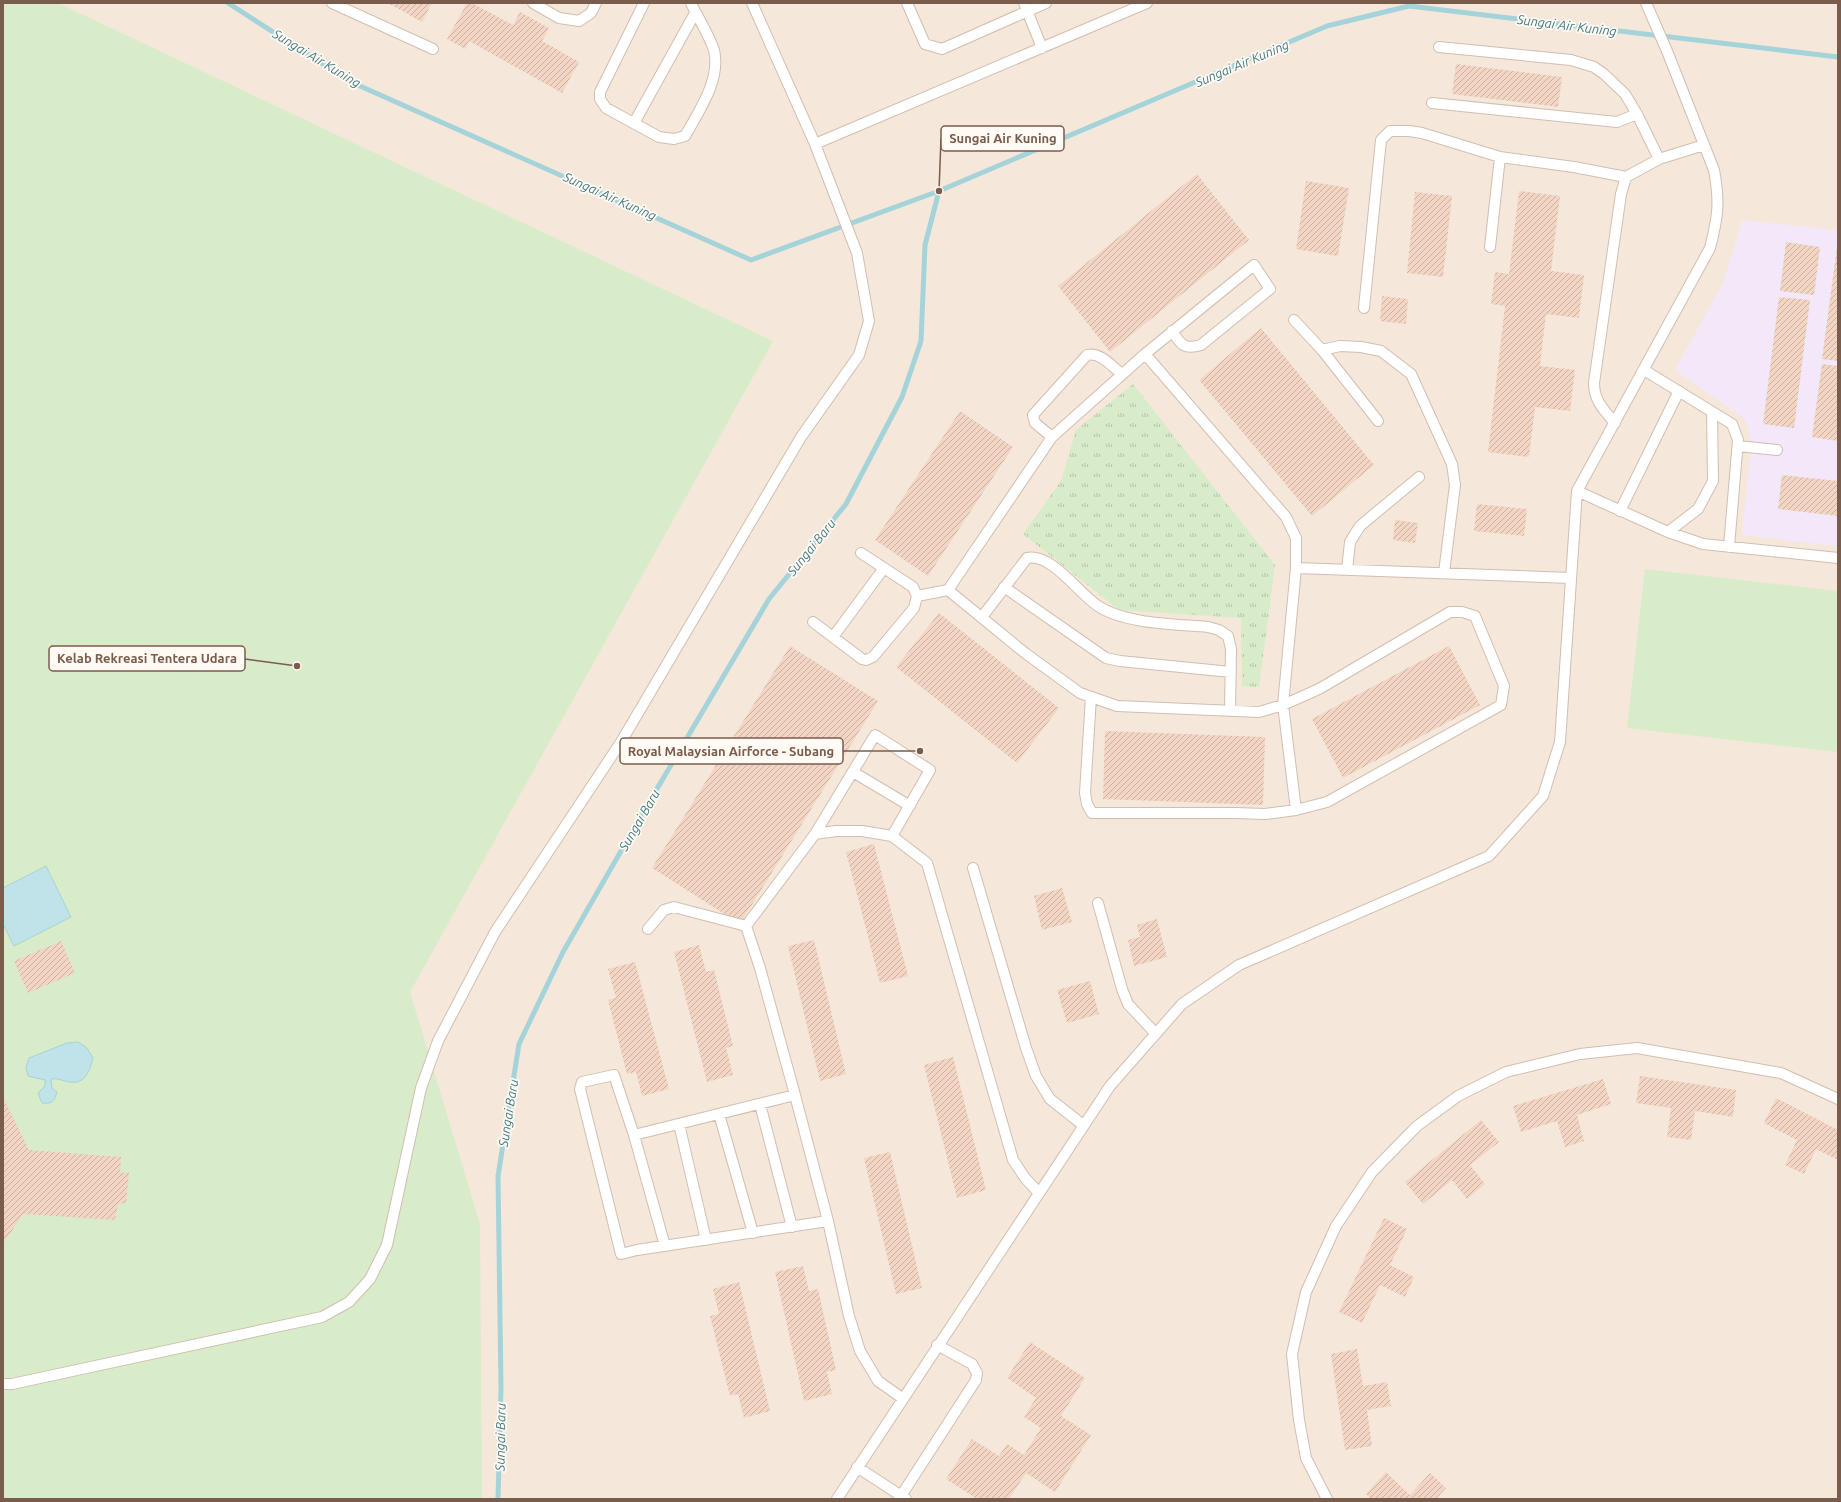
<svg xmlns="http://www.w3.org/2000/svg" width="1841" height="1502" font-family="Ubuntu,sans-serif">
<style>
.residential{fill:#f5e8da}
.education{fill:#f3e8fa}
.grass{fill:#d8ecc9}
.park{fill:url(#park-tufts)}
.water{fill:#bfe3e8;stroke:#a5d3da}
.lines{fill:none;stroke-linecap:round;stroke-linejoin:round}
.stream{stroke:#a5d3da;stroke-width:5}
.building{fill:url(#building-hatch)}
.service-casing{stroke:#d1beb0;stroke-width:12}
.service{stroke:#fff;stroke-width:10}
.labels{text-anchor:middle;stroke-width:3.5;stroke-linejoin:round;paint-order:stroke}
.water-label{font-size:13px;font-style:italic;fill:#437c86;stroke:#fffaf3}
.leader{fill:none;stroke:#7a5c4d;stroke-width:1.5}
.callout-dot{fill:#7a5c4d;stroke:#fffaf3;stroke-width:1.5}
.callout{fill:#fffaf3;stroke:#7a5c4d;stroke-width:1.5}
.callout-label{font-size:13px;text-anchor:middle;font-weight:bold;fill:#7a5c4d}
</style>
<defs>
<pattern id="park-tufts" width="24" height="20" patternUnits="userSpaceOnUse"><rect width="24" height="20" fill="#d8ecc9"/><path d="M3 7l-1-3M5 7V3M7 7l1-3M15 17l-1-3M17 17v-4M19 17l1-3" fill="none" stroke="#b4c2a5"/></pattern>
<pattern id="building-hatch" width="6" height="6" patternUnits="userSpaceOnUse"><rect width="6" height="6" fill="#f3d5c3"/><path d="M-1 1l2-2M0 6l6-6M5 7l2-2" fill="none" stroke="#cab0a1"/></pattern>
</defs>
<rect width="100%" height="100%" fill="#fdf6ec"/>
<path class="residential" d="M3,3H1838V1499H3Z"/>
<path class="education" d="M1742,220L1838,230V546L1742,535L1752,441L1745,419L1675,370L1723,283Z"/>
<path class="grass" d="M3,3H58L773,341L410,992L480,1224L482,1499H3Z
M1645,569L1838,591V752L1627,728Z"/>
<path class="park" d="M1133,384L1275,565L1259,687L1242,686L1241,618L1119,610L1023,534L1061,481L1076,430Z"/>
<path class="water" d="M46,866L71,917L14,946L3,924V888Z
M78,1042L87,1048L93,1058C90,1070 85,1085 70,1082C63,1081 58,1078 51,1079L52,1088L57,1092C54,1102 52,1104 42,1103L38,1093L45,1086V1080L28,1076L26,1067L29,1058L67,1043Z"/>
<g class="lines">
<path class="stream" d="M228,3L351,82L751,260L939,191L1327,26L1409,6L1838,57
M498,1499L501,1387L498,1176L519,1044L563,952L648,804L769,599L846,504L902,397L921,341L925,245L939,191"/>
</g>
<path class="building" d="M388,3H432L422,22Z
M467,3H472L513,25L520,12L549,28L542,41L579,62L562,93L469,41L465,49L447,39Z
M1456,64L1562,77L1558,107L1452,94Z
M1197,174L1249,240L1110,352L1058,286Z
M1306,181L1349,188L1338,256L1296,249Z
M1519,191L1560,196L1551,271L1584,275L1579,318L1546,314L1540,366L1575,370L1570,411L1535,407L1529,457L1488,452L1505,306L1491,304L1495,272L1509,274Z
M1415,192L1452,196L1443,277L1407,273Z
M1786,242L1820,247L1814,295L1780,291Z
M1837,247H1838V361L1822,359Z
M1382,296L1408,299L1406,324L1380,321Z
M1779,297L1810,300L1794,428L1763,424Z
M1261,328L1374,465L1312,516L1199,380Z
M1822,364L1838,366V441L1812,437Z
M960,411L1013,447L928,576L875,540Z
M1782,475L1838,481V516L1778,509Z
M1477,504L1527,509L1524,536L1474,531Z
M1395,520L1418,523L1415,543L1393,540Z
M939,613L1059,708L1017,763L896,667Z
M790,646L878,701L740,924L652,868Z
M1449,646L1480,705L1343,778L1312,719Z
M1105,731L1265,737L1263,805L1103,799Z
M874,844L908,976L880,983L846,852Z
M1062,888L1072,922L1042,930L1034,896Z
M1157,919L1167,957L1134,966L1128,940L1140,937L1137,925Z
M814,940L846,1074L820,1081L788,946Z
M61,941L75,973L28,993L14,961Z
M699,945L706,972L714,970L733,1046L726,1048L733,1075L707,1082L674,952Z
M635,962L669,1089L642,1096L636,1072L627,1074L608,1000L616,998L608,969Z
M1090,981L1099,1014L1067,1023L1057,990Z
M953,1057L986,1190L957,1198L924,1065Z
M1640,1076L1736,1090L1733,1117L1695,1111L1691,1140L1667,1137L1671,1108L1636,1103Z
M1603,1079L1611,1104L1577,1115L1584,1141L1565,1147L1557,1121L1521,1132L1513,1106Z
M3,1097L29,1150L121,1157L120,1173L129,1172L126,1203L118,1204L115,1220L23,1214L3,1244Z
M1776,1098L1838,1130V1160L1816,1149L1804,1174L1785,1165L1797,1140L1764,1123Z
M1481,1120L1499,1142L1470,1165L1485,1184L1467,1199L1452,1180L1423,1204L1405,1182Z
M890,1152L922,1288L896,1294L864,1158Z
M1384,1218L1407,1229L1390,1265L1414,1277L1405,1297L1380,1285L1362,1323L1339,1312Z
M803,1266L809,1291L818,1289L836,1370L827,1372L832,1394L804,1401L775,1272Z
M739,1282L770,1411L744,1418L738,1394L730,1396L710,1316L719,1314L713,1289Z
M1030,1342L1085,1378L1061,1416L1091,1435L1055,1492L1026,1473L1009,1499H977L946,1479L972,1439L999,1456L1007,1444L1024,1455L1041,1428L1024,1417L1036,1398L1007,1378Z
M1357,1349L1363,1386L1387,1382L1391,1406L1367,1410L1372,1446L1345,1450L1331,1354Z
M1386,1472L1410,1495L1430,1473L1446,1488L1436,1499H1371L1366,1494Z"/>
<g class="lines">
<g class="service-casing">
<path id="service" d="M332,3L433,49
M533,3L559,18L579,21L591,13L596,3
M644,3L600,92V99L606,108L659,137L674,139L685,136C699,111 721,80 714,50C710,37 697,16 691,3
M907,3L925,44L942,49L1046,3
M1024,3L1042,48
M1439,47L1571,60L1594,67L1604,74L1625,94L1637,114L1659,159
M1432,103L1617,122L1637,114
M634,123L695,13
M815,144L1147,3
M1490,247L1500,157
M1364,308L1381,140L1390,131H1409L1422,133L1500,157L1574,167L1626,177
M1294,320L1322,350L1378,421
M1322,350L1340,346L1361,347L1381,351L1411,374L1452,464L1455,485L1444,573
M1145,354L1286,517L1296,538V568L1283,705L1296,810
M1644,370L1732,424L1738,440L1729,547
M1615,423C1604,410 1594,401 1594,383L1621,194L1626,177L1659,159L1704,145
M1052,437L1035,423L1033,415L1087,355C1101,352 1111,366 1122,374
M1738,446L1777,450
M1577,491L1668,532L1703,544L1838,558
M1620,511L1679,391
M1668,532L1698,509L1713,481L1712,412
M1296,568L1571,578
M1347,570L1350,542L1360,526L1419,477
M1004,587L1106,658L1120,661L1231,672
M948,590L1025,653L1080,693L1117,706L1259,712L1283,705L1319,689L1450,612H1462L1475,616L1504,686L1501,705L1327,802L1296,810L1265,814L1236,813H1092L1087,804L1085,793L1091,697
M917,596L948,590L1052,437L1145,354L1254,265L1270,289L1201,345C1184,350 1181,345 1172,331
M982,617L1027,558C1052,553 1078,593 1098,606C1125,624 1175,624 1208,627L1219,630L1228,636L1231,649L1230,711
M813,622L862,659L866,660L873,657L914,608L917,596L913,587L861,553
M833,637L884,568
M853,772L910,806
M815,834L836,831H862L892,836L927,863L1013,1160L1025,1178L1038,1192
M973,868L1026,1048L1036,1076L1050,1099L1083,1125
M1098,903L1122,989L1128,1004L1156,1034
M746,926L760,968L795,1095L828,1221L849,1316L860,1351L878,1381L902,1398
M746,926L815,834L875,735L930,770L892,836
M648,929L664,910L674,907L746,926
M795,1095L634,1135L614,1075L582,1082L580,1089L621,1254L637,1250L828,1221
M760,1104L792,1227
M719,1114L753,1233
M679,1124L706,1240
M634,1135L665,1246
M3,1384H12L322,1317L349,1302L370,1279L387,1245L421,1088L438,1041L495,932L621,742L801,437L859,355L869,321L857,253L815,144L752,3
M857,1467L906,1499
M837,1499L1110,1086L1182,1004L1239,965L1489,856L1543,796L1560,742L1577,491L1710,248C1718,217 1720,202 1714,170L1667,51L1646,3
M899,1499L976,1380L977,1373L972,1364L937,1345
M1327,1499L1306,1458L1299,1420L1292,1354L1306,1292L1336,1226L1372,1172L1417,1126L1458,1096L1506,1072L1580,1054L1637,1048L1781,1073L1838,1099"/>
</g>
<use href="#service" class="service"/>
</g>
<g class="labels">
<g class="water-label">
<text transform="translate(1567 25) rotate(7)" y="5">Sungai Air Kuning</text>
<text transform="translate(317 58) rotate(31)" y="5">Sungai Air Kuning</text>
<text transform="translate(1242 63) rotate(-23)" y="5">Sungai Air Kuning</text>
<text transform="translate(610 196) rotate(24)" y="5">Sungai Air Kuning</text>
<text transform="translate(811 547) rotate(-51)" y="5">Sungai Baru</text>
<text transform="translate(639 820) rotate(-60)" y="5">Sungai Baru</text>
<text transform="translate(508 1113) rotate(-81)" y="5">Sungai Baru</text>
<text transform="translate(500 1437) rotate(-89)" y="5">Sungai Baru</text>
</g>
</g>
<path class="leader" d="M939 191L941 138M297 666L245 659M920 751L843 751"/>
<g class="callout-dot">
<circle cx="939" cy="191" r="4"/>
<circle cx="297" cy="666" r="4"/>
<circle cx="920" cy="751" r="4"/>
</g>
<g class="callout">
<rect x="941" y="126" width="123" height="25" rx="4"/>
<rect x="49" y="646" width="196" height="25" rx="4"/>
<rect x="620" y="738" width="223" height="26" rx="4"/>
</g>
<g class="callout-label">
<text x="1003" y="143">Sungai Air Kuning</text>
<text x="147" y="663">Kelab Rekreasi Tentera Udara</text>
<text x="731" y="756">Royal Malaysian Airforce - Subang</text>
</g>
<rect width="1841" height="1502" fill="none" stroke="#7a5c4d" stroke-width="8"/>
</svg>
